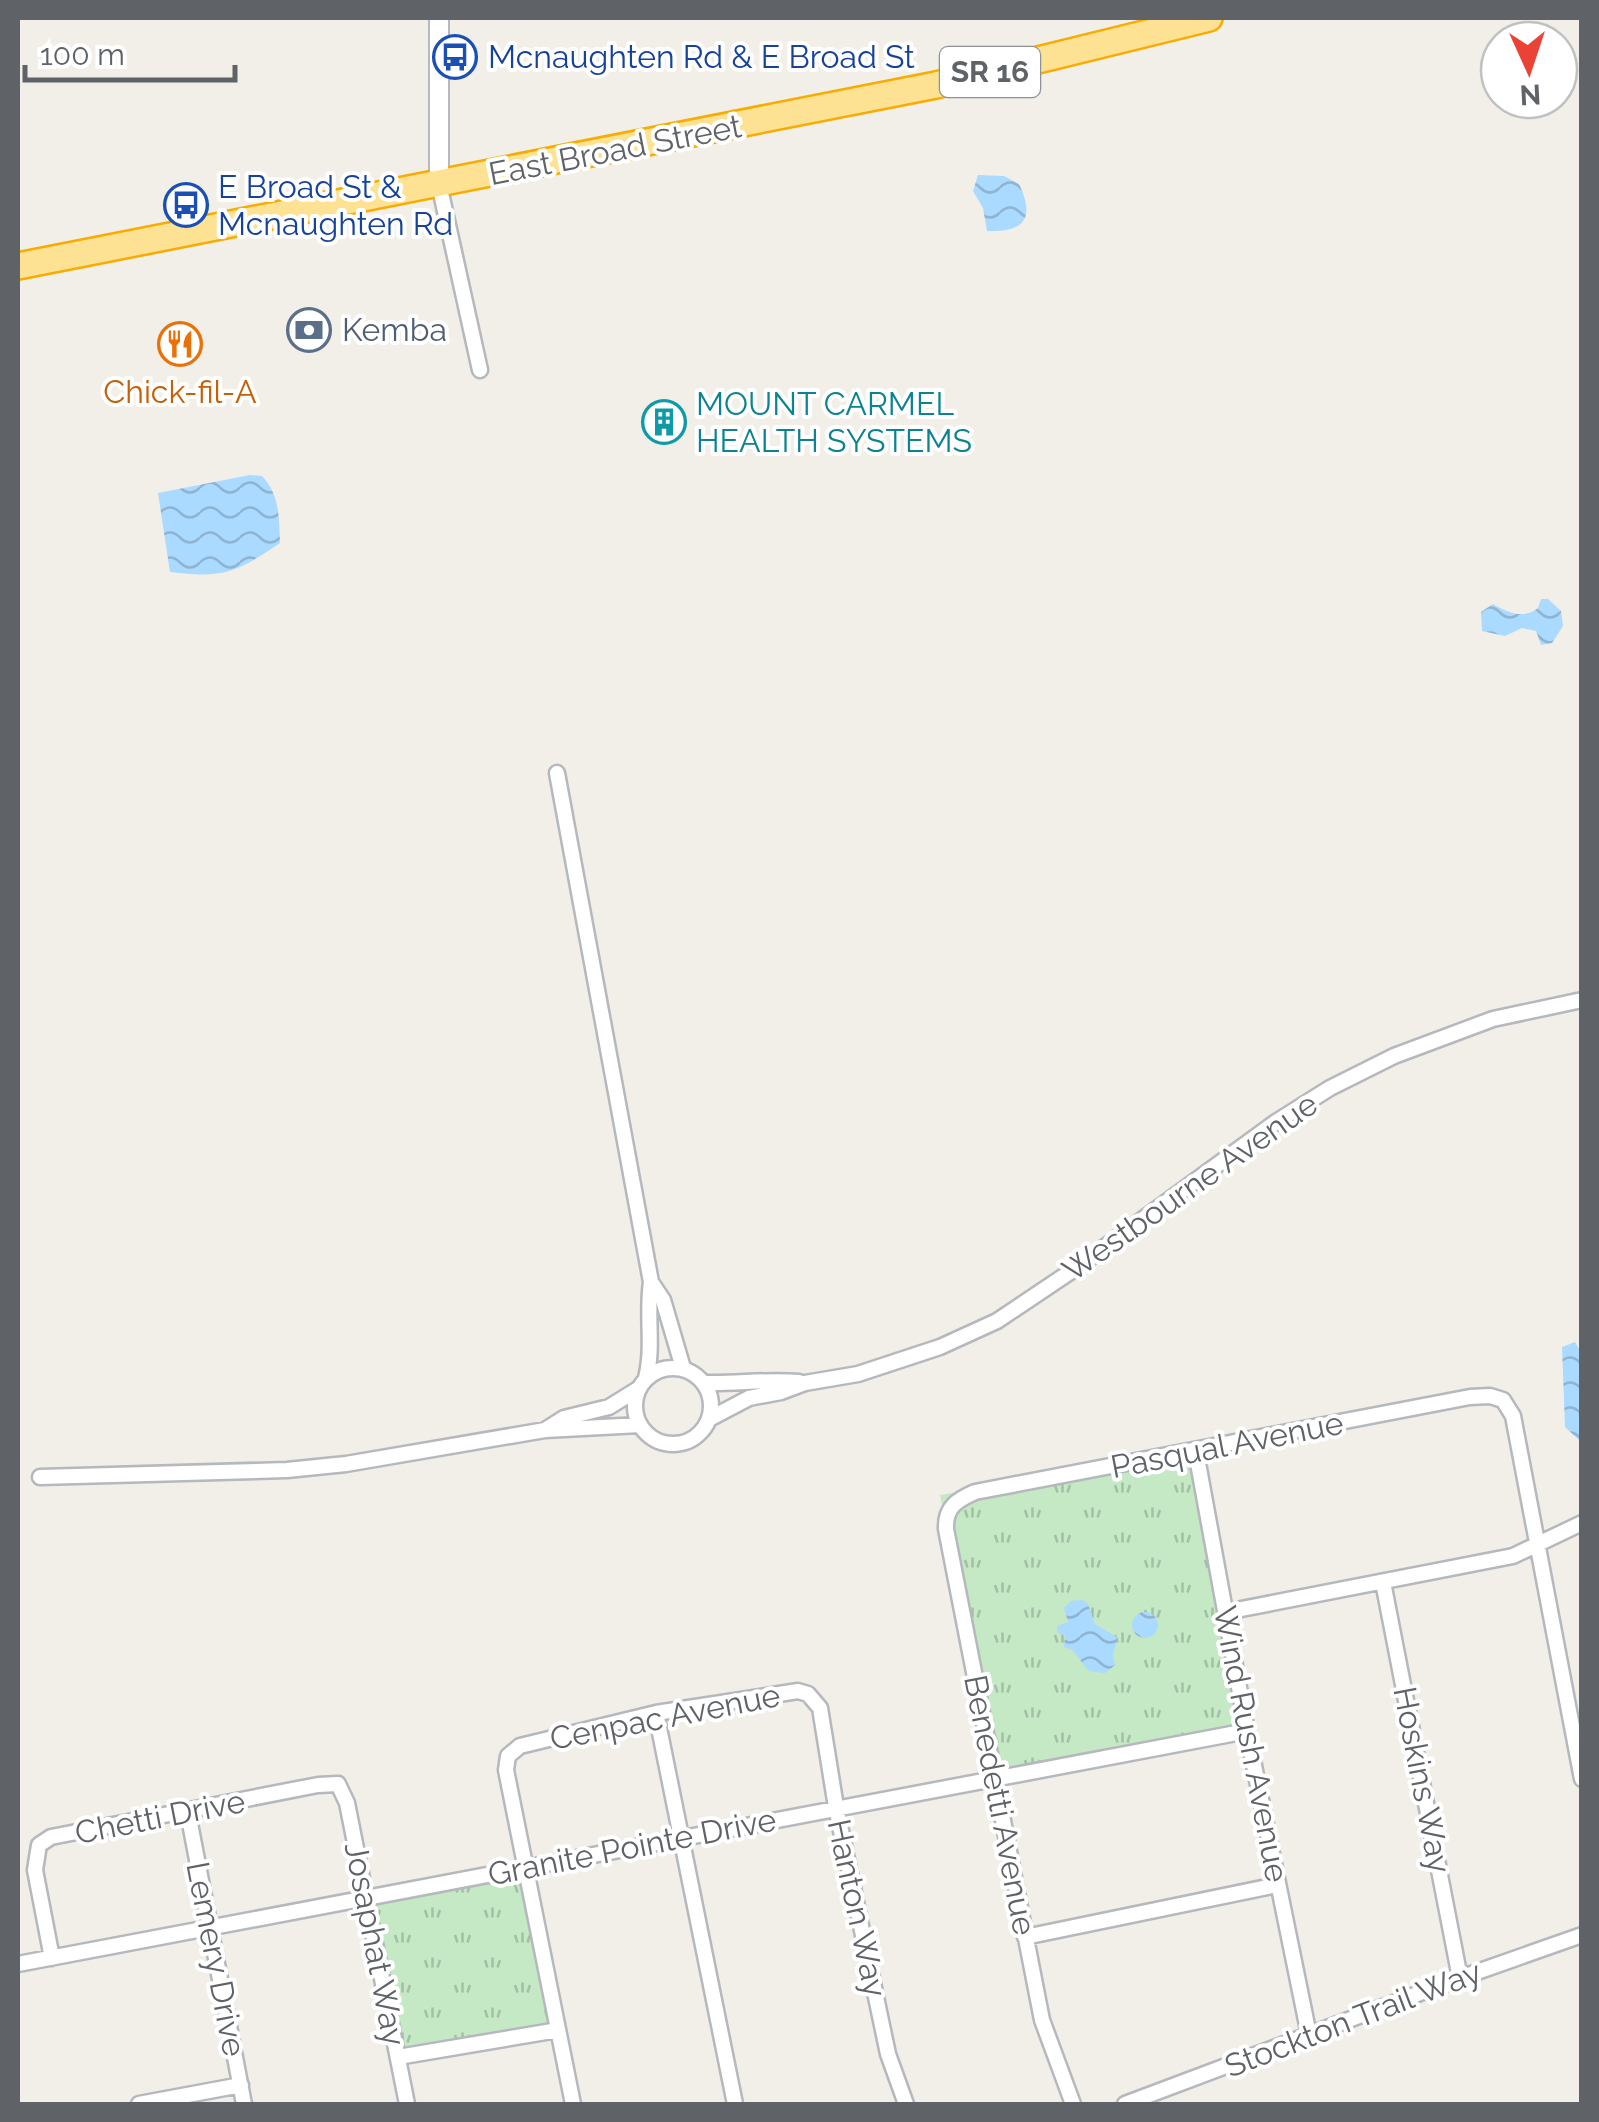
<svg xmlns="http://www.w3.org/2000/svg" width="1599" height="2122" font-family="Raleway,sans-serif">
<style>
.grass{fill:url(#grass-tufts)}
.water{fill:url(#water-waves)}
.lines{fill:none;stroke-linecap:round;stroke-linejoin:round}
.street-casing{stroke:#b5b8bc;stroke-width:19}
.secondary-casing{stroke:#b6babf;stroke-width:22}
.highway-casing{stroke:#f9ab00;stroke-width:30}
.street{stroke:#fff;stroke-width:14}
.secondary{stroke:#fff;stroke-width:18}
.highway{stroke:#fde293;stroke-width:25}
.labels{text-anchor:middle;stroke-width:8;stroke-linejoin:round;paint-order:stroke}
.shield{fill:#fff;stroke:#8f9295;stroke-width:2.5}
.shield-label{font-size:30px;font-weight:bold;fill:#5f6368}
.transit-label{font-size:32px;fill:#164399;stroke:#fff;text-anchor:start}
.street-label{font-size:32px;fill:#5f6368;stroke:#fff}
.service-label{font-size:32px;fill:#4e5e75;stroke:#fff;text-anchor:start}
.food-label{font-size:32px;fill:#c56008;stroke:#fff}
.culture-label{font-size:32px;fill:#0d838f;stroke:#fff;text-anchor:start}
</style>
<defs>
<pattern id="grass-tufts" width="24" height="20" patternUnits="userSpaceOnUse" patternTransform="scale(2.5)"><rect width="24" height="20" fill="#c5e8c5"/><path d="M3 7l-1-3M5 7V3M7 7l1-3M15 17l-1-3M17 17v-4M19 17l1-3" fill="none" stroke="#a3c0a4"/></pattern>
<pattern id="water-waves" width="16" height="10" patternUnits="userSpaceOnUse" patternTransform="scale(2.5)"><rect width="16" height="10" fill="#aadaff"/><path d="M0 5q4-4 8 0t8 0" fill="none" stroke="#8eb4d2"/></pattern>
</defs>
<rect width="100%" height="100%" fill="#f1efe8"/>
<path class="grass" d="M1196,1452L1247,1731L996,1777L940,1495Z
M526,1867L558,2030L398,2057L364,1900Z"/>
<path class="water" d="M978,175L1004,176L1019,184C1036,220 1023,232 987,231L983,208L973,191Z
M250,475L262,476C280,495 279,518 280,543C237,572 223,579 170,572L158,493Z
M1541,599H1548L1561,611L1563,626L1552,643L1541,645L1536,631L1522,628L1505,636L1482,631L1481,612L1493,604C1507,612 1523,620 1538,608Z
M1575,1342L1581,1352V1442L1565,1427L1562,1347Z
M1083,1600L1088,1604L1095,1624L1118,1638L1113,1654L1115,1665L1105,1673L1089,1671L1072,1650L1064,1647L1065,1636L1057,1632V1626L1068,1622L1064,1608L1071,1601Z
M1132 1625a13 13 0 1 1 26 0a13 13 0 1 1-26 0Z"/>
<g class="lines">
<g class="street-casing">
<path id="street" d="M439,184L480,370
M557,773L651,1282
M635 1406a38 38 0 1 1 76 0a38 38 0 1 1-76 0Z
M646,1378C654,1346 646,1315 651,1282L663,1300L683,1368
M705,1383C736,1384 768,1379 799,1382
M638,1389L609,1407L564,1418L545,1430L640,1425
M709,1419L749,1398L781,1392L805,1383L858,1374L940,1347L997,1321L1076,1268L1276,1122L1330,1088L1394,1056L1493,1019L1582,1000
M1196,1452L1247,1731L1309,2035
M40,1477L287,1470L346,1464L545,1430
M1383,1582L1460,1978
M1226,1612L1513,1556L1582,1523
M656,1713L735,2104
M188,1813L244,2104
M1025,1937L1277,1885
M52,1958L35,1870L39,1845L51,1837L318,1785L338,1784L347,1803L407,2104
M18,1964L1247,1731
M398,2057L558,2030
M139,2104L241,2085
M573,2104L506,1770L508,1756L520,1746L656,1713L798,1691L808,1694L820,1708L836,1807L888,2054L906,2104
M1073,2104L1042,2020L946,1529C945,1507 957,1500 975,1492L1470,1397L1490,1396L1503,1400L1513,1416L1582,1779
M1125,2104L1460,1978L1582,1935"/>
</g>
<g class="secondary-casing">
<path id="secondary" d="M439,184V18"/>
</g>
<g class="highway-casing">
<path id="highway" d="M18,266L936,85L1209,18"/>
</g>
<use href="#street" class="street"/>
<use href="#secondary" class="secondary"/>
<use href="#highway" class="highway"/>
</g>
<defs>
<g id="bus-ring" transform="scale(2.25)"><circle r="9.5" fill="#fff" stroke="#1a4fb4" stroke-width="1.5"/><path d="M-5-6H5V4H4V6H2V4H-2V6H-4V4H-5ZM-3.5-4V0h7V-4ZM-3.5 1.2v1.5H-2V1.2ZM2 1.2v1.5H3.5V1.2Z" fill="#1a4fb4"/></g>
<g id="bank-ring" transform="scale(2.25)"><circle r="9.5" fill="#fff" stroke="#5c6f8a" stroke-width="1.5"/><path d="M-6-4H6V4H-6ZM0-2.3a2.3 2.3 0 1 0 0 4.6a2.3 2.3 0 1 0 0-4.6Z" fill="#5c6f8a"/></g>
<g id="restaurant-ring" transform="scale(2.25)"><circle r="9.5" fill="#fff" stroke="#e8710a" stroke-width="1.5"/><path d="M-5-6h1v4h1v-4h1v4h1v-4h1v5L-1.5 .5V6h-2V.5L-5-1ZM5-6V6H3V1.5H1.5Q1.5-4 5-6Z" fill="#e8710a"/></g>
<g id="building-ring" transform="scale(2.25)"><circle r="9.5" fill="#fff" stroke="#0f9aa8" stroke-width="1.5"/><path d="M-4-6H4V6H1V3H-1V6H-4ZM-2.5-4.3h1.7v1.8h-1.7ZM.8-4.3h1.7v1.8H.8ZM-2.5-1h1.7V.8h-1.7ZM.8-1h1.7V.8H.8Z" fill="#0f9aa8"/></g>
</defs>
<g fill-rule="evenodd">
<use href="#bus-ring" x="455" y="57"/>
<use href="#bus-ring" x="186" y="205"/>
<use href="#bank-ring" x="309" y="330"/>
<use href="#restaurant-ring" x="180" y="344"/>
<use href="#building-ring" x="664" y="422"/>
</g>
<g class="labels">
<rect class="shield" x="940" y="47" width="100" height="50" rx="8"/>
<g class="shield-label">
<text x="990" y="82">SR 16</text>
</g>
<g class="transit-label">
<text x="488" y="68">Mcnaughten Rd &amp; E Broad St</text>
<text x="218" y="198">E Broad St &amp;<tspan x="218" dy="37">Mcnaughten Rd</tspan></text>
</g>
<g class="street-label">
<text transform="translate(615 150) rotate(-11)" y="11">East Broad Street</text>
<text transform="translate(1190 1187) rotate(-35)" y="11">Westbourne Avenue</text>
<text transform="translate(1227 1445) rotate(-11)" y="11">Pasqual Avenue</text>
<text transform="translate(665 1717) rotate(-11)" y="11">Cenpac Avenue</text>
<text transform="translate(1251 1744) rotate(79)" y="11">Wind Rush Avenue</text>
<text transform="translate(1422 1780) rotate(79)" y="11">Hoskins Way</text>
<text transform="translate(1000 1805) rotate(79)" y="11">Benedetti Avenue</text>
<text transform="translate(160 1817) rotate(-11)" y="11">Chetti Drive</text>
<text transform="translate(632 1847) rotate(-11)" y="11">Granite Pointe Drive</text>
<text transform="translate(857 1908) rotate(78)" y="11">Hanton Way</text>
<text transform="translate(375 1944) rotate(79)" y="11">Josaphat Way</text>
<text transform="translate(216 1959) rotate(79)" y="11">Lemery Drive</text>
<text transform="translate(1353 2019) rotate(-21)" y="11">Stockton Trail Way</text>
</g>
<g class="service-label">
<text x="342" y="341">Kemba</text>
</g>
<g class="food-label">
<text x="180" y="403">Chick-fil-A</text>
</g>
<g class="culture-label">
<text x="696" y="415">MOUNT CARMEL<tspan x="696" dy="37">HEALTH SYSTEMS</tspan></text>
</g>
</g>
<rect width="1599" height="2122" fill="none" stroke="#5f6368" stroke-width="40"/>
<g transform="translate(1529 70) rotate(177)"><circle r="48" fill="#ffffff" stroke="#bfc1c3" stroke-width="2.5"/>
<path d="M0-8L18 38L0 25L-18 38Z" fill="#ea4335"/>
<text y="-15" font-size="28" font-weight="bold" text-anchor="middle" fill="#5f6368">N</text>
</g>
<path d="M25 65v15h210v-15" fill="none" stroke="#5f6368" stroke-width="5"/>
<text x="40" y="65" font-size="30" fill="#5f6368" stroke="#ffffff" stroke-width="8" paint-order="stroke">100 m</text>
</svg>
